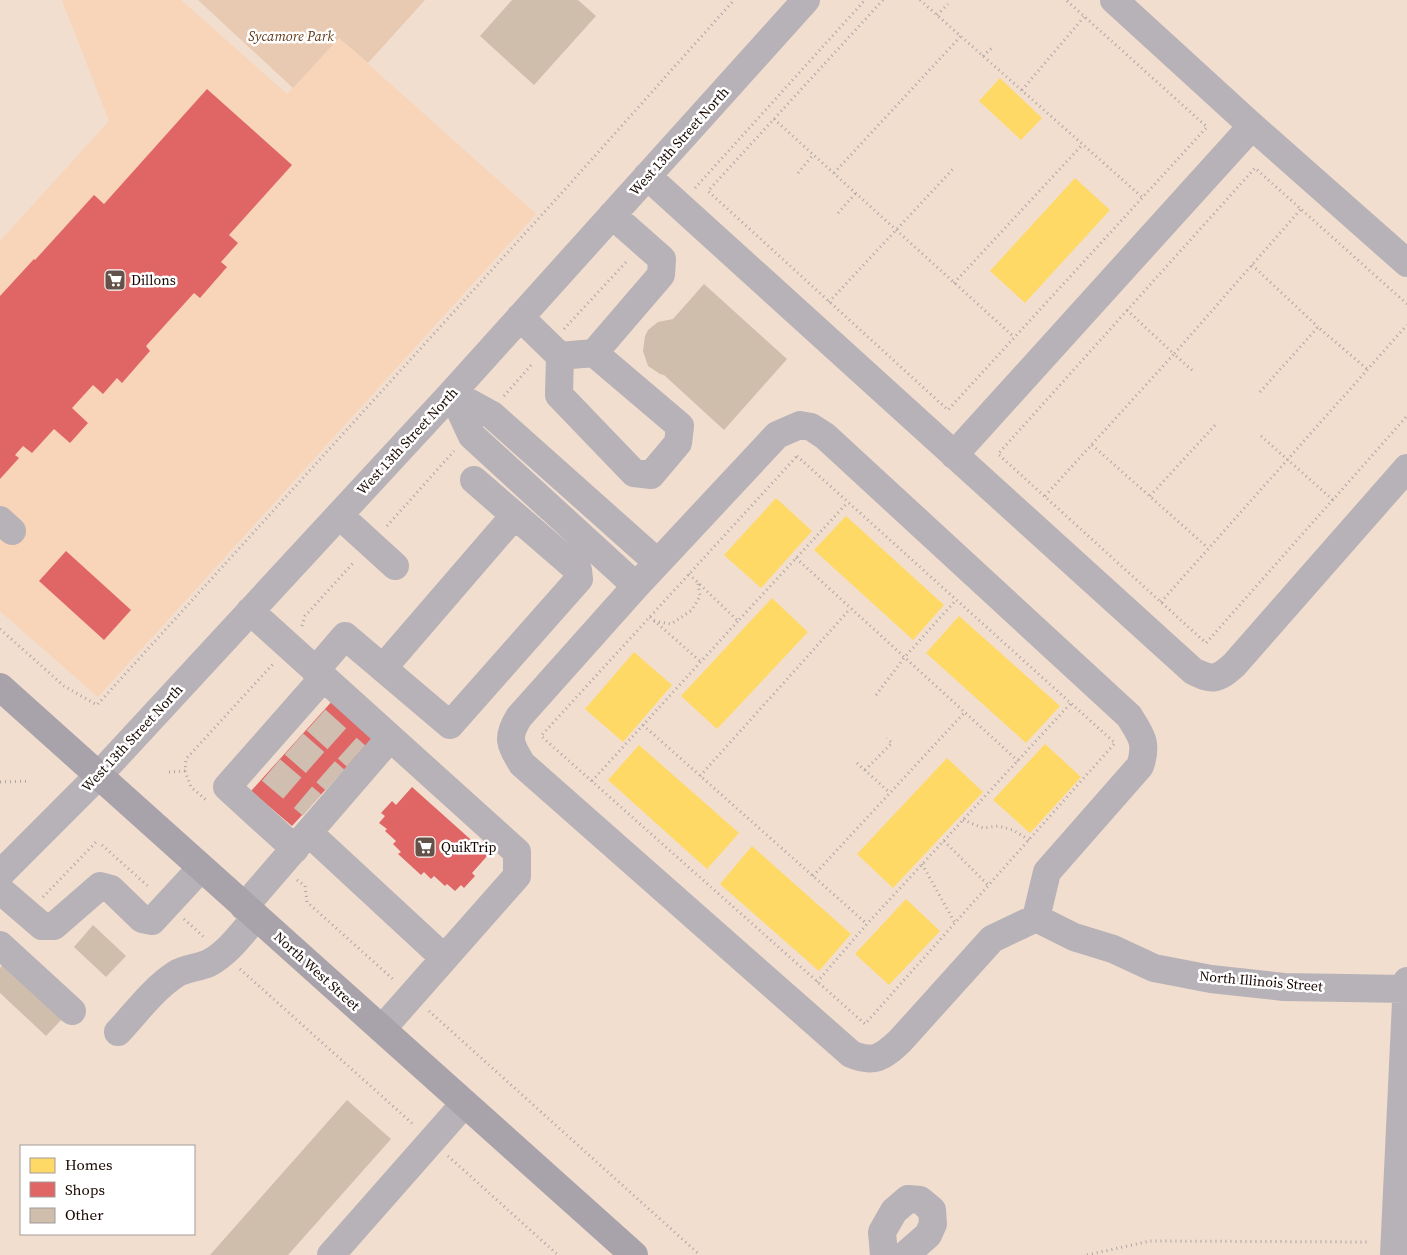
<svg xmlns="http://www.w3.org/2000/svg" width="1407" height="1255" font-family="'Source Serif 4',serif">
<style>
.built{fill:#f8d4b8}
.green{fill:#e8c9b1}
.homes{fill:#ffd966}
.shops{fill:#e06666}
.building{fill:#cebeab}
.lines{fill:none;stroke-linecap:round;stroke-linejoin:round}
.minor-tunnel{stroke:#d0beb0;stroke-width:28;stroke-dasharray:28 14;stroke-linecap:butt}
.path{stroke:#aca4a4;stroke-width:3;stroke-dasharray:1 4;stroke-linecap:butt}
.minor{stroke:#b7b2b8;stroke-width:28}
.major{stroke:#a8a2aa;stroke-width:28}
.labels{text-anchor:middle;stroke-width:5;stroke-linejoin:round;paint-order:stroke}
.park-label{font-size:14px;font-style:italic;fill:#613917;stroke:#fff}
.street-label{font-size:14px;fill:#180600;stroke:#fff}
.poi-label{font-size:14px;fill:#180600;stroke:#fff;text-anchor:start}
</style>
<rect width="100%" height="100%" fill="#f1decf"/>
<path class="built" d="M62,0H181L287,94L339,38L536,214L98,697L0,611V241L109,121Z"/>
<path class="green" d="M198,0H425L368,63L339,38L293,88Z"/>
<path class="homes" d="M1000,78L1042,118L1021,140L979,101Z
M1075,178L1110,210L1025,303L990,271Z
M776,498L812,531L761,588L724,555Z
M846,516L944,605L913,640L814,550Z
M772,598L808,632L717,729L681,696Z
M959,616L1060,706L1026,743L926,653Z
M634,652L672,685L623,742L585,709Z
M1045,744L1081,777L1030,833L993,800Z
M639,745L739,833L707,869L608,780Z
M947,758L983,792L893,888L857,854Z
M752,846L851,934L819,971L720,884Z
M906,899L940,931L889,985L855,954Z"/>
<path class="shops" d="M207,89L292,165L229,235L238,243L221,262L227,267L200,298L194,293L146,346L150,351L122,383L117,378L103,394L93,385L72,408L88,423L70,443L54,429L32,453L23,446L15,455L19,458L0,479V296L34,259L35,260L94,195L104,204Z
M66,551L131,610L104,640L39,581Z
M334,699L374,737L292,826L251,791Z
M412,787L488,855L472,873L475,876L464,888L461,885L455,891L447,884L445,886L434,876L431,879L424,872L421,875L398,854L401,852L393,844L396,841L385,831L387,829L379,823L385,816L381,813L392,801L396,805Z"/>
<path class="building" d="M512,0H578L596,16L534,85L480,36Z
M704,284L787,359L724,430L664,375L660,374L648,366L643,351L645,336L648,330L658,322L673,319Z
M93,925L126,956L106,977L74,947Z
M4,963L63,1018L46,1036L0,993V968Z
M347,1100L391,1139L288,1255H210Z"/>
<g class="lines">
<path class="minor-tunnel" d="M316,720L356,756
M294,744L335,780
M271,770L312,805"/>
<path class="path" d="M883,0L708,191L948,410L1207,127L1066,0
M920,0L1142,197
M937,15L948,4
M983,56L993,47
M1022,90L1084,17
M774,119L1014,337
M798,173L813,155
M834,173L961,36
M695,188L865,0
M838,213L856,193
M1252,265L1318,327
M954,283L1083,144
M829,302L953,169
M1407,304L1255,168L998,454L1206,643L1407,416
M1127,310L1174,354L1301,209
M564,329L628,260
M1260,392L1318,327L1367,369
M504,396L533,363
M1261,436L1333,500
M1092,445L1208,548
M797,456L1115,743L865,1024L541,736Z
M1045,496L1174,354L1193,371
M1150,496L1217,423
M387,526L454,451
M796,558L1018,761
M689,574L738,621L848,502
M1161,602L1407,325
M650,617L701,662
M654,621L671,624L692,610L700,596L698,583
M302,626L305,616L354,562
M0,629L64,686L97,705L568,186L734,0
M876,695L904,658L956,600
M643,725L867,924
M857,763L890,793
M865,770L892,743L887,738
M185,771L191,787L206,800
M169,772L185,771L186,759L273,664
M700,776L850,609
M592,781L738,621
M0,782L30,781
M963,820L983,828L998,826L1013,830L1029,840
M944,841L989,886
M102,845L150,888
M922,864L955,923
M813,876L964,713
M297,880L305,886L307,902L394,980
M43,897L97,841
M184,919L205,938
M240,969L414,1125
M817,982L867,924L1071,703
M429,1011L700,1255
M448,1156L558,1255
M1087,1255L1150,1241L1370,1242"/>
<path class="minor" d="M1114,0L1252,126L1407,263
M647,176L1193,671C1213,681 1217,680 1234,665L1407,468
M520,317L560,356
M594,353L560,356L559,395L634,473L651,475L678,443L680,426L594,353L661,275L662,259L612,215
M452,393L472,436L636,586
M452,393L492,415L657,562
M800,425L811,427L825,436L1129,716C1141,735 1148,743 1140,766L1047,872L1036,918L992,939L900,1041C883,1057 874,1064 851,1054L522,764C510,744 506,738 519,717L636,586L777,435Z
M954,455L1252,126
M339,515L395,566
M0,520L12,531
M250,611L517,852V876L382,1029
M383,668L514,516
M315,671L345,636L450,725L579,579L578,570L474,480
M309,833L444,958
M295,849L227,787L323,678
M0,874L98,776L452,393L806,0
M0,890L42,926H54L100,886L111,889L142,919L152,921L201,868
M244,907L390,738
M1036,918L1074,937L1113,949L1154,968L1211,979L1284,987L1407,989
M0,945L72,1011
M118,1032C136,1013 153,989 176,974C186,968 198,968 209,963C228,953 242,933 256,917
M331,1255L464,1104
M884,1255L882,1232L894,1211L908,1199L920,1200L932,1210L933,1224L928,1235L905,1255
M1394,1255L1407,981"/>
<path class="major" d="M0,687L634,1255"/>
</g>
<defs>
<g id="supermarket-square" transform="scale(1.125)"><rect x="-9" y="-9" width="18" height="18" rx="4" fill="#645248" stroke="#fff"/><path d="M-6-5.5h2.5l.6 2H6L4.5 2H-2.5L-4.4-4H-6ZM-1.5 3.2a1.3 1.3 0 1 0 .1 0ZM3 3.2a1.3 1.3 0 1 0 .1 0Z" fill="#fff"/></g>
</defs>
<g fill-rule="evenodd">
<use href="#supermarket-square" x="115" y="280"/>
<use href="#supermarket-square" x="425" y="847"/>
</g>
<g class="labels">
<g class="park-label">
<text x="291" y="41">Sycamore Park</text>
</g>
<g class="street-label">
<text transform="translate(679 141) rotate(-48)" y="5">West 13th Street North</text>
<text transform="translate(407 441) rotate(-47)" y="5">West 13th Street North</text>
<text transform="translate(132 738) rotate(-47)" y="5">West 13th Street North</text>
<text transform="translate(317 971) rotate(42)" y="5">North West Street</text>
<text transform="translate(1261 981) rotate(5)" y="5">North Illinois Street</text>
</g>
<g class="poi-label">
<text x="131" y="285">Dillons</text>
<text x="441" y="852">QuikTrip</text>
</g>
</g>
<rect x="20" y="1145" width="175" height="90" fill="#ffffff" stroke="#a39b99"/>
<rect x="30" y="1158" width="25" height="15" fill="#ffd966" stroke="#a39b99"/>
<text x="65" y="1170" font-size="15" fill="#180600">Homes</text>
<rect x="30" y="1182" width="25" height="15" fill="#e06666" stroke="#a39b99"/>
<text x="65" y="1195" font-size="15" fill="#180600">Shops</text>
<rect x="30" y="1208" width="25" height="15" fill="#cebeab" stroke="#a39b99"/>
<text x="65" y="1220" font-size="15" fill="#180600">Other</text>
</svg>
